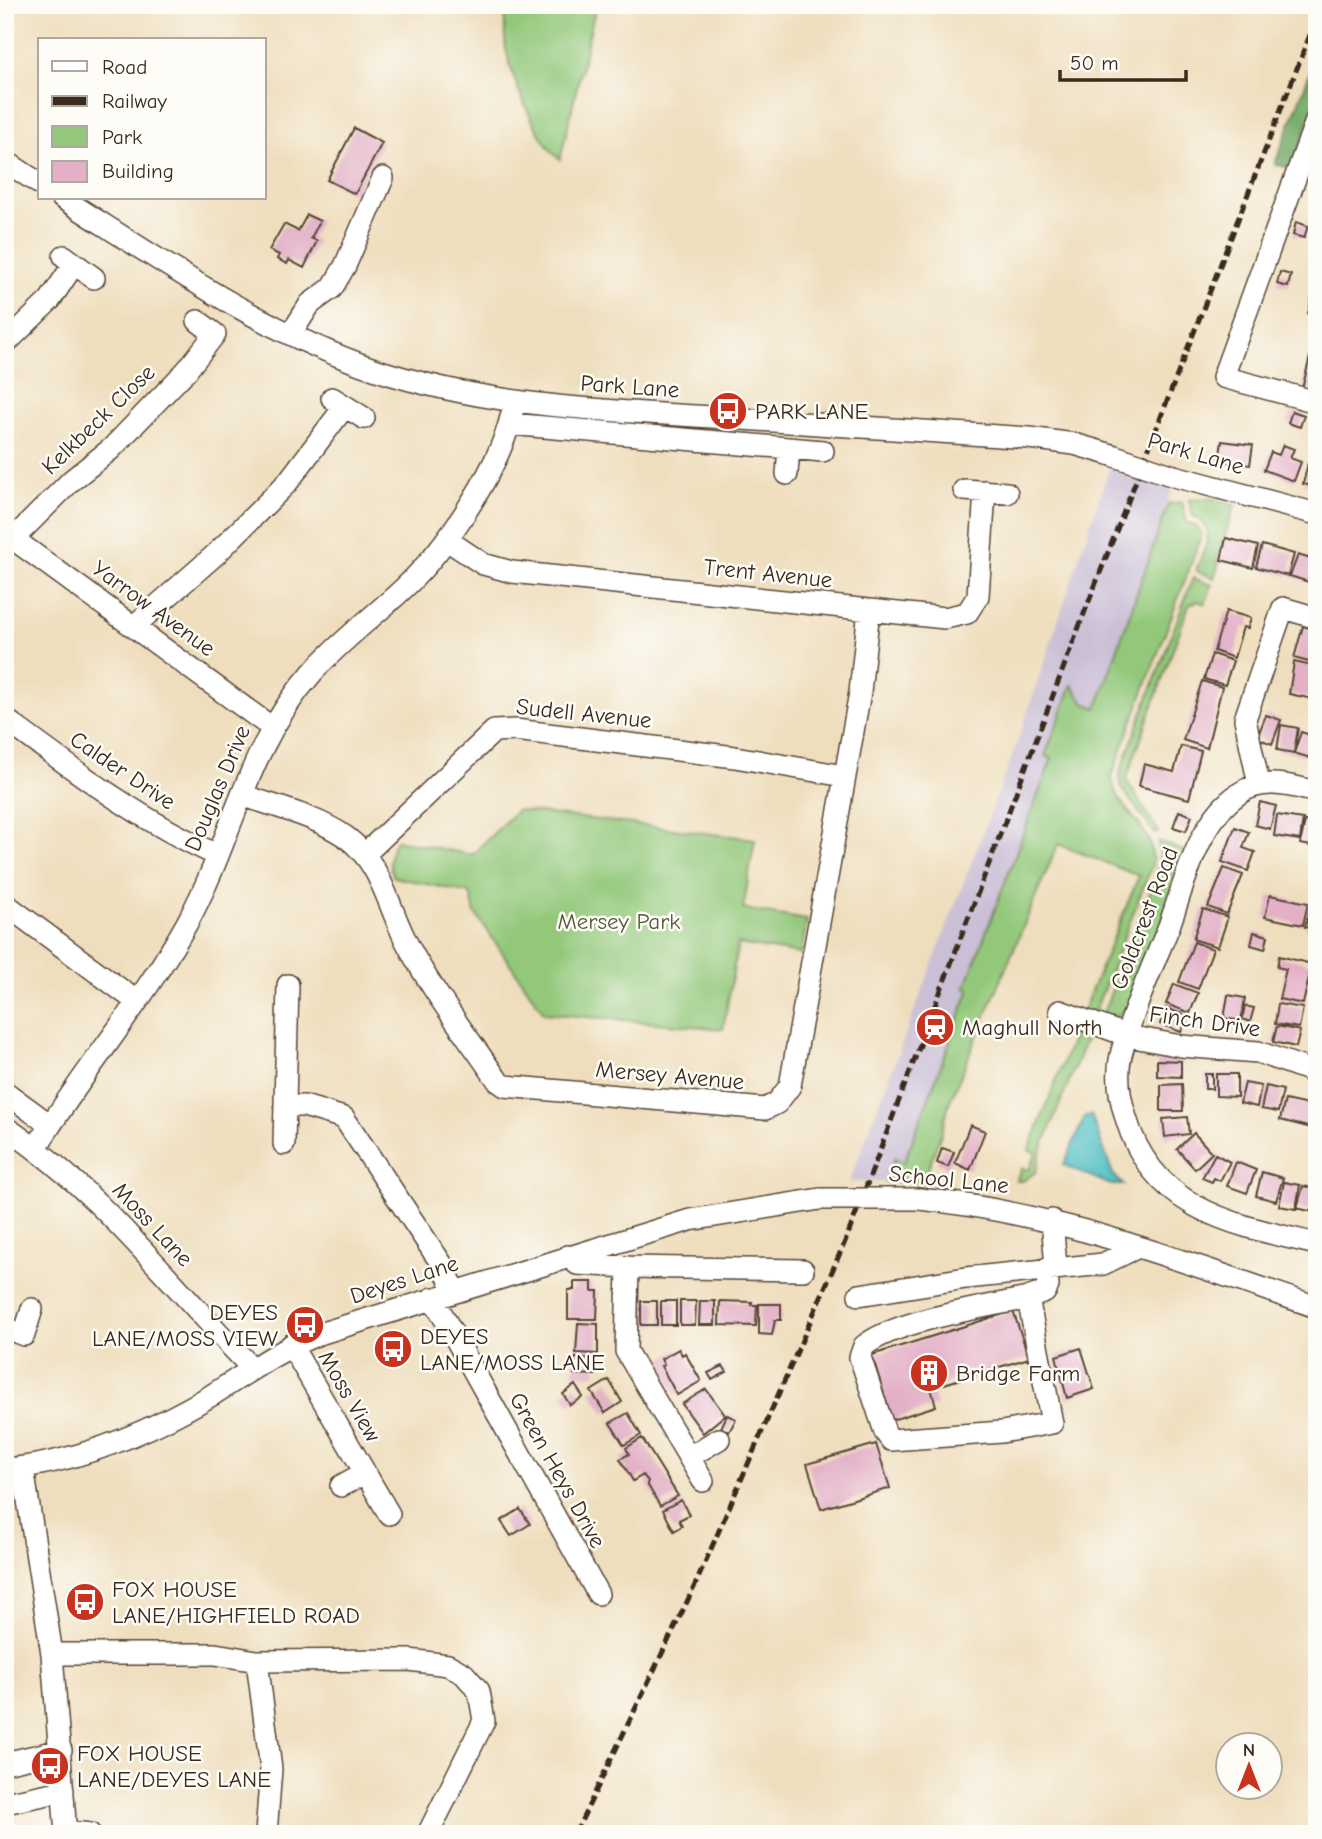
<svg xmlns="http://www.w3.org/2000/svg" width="1322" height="1839" font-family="'Comic Neue',sans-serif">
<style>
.industrial{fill:#cbbfd6}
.green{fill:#93c87a;stroke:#67794c;stroke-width:2}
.forest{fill:#76ac6a;stroke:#586b44;stroke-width:2}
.water{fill:#4ebdc3;stroke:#447470;stroke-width:2}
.building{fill:#e3b0c6}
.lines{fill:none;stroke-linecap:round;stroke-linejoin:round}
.minor-casing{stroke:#564536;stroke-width:24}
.minor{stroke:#fff;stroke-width:21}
.rail{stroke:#3b2a1e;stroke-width:5;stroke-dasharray:10 5;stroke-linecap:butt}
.minor-bridge-casing{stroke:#564536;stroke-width:24;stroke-linecap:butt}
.minor-bridge{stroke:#fff;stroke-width:21}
.labels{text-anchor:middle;stroke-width:5;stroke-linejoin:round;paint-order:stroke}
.street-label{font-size:23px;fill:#3b2a1e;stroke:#fdfcf7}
.poi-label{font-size:23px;fill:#3b2a1e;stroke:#fdfcf7;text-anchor:start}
.park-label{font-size:23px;fill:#55593a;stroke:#fdfcf7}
</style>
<rect width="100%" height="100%" fill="#fdfcf7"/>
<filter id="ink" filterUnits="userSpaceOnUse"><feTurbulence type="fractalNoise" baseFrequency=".0143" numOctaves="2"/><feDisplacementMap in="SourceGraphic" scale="14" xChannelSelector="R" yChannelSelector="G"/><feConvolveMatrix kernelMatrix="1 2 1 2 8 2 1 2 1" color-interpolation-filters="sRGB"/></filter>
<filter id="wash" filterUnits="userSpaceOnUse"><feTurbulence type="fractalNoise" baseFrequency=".00686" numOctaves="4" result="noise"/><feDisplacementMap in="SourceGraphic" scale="28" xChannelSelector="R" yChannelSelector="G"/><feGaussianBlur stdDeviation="1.57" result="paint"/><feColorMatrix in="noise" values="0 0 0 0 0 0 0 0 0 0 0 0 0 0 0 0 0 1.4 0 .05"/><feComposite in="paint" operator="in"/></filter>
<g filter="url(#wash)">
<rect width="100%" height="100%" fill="#efdebd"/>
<path class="industrial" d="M1110,466L1172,490L1089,731L949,1103L941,1134L923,1182H849L1016,746Z"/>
<path class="green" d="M505,5H596L560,160C536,139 513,81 506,49C504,35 505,19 505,5Z
M1210,498L1235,505L1216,562L1219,563L1214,578L1196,571C1203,551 1220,527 1193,516L1189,500Z
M1182,502L1187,522L1197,527L1202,534L1112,776C1113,811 1156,822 1152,865L1093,1016L1082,1013L1139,876L1058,844L949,1103L941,1134L923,1182H886L894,1159L904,1162L970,989L965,988L1052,758L1045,756L1072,685L1084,703L1097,708L1168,504Z
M1193,578L1212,585L1205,604L1198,601L1189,605L1126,780L1159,832L1155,834L1121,787L1120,773Z
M517,810L755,839L743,909L807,920L801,954L738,944L723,1029L544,1013L475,913L470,893L394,877C387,863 389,854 396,840L472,855Z
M1158,841L1189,853L1128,1006L1117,1016L1101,1018L1156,877L1160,856Z
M1076,1029L1088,1034L1040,1153L1036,1172L1023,1181H1016L1022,1168L1029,1170L1036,1153L1029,1150Z"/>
<path class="forest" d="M1317,54V100L1291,168L1275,164Z"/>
<path class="water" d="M1091,1115L1113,1174L1123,1185H1111L1064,1165L1085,1116Z"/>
<g id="blocks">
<path class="building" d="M354,128L382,143L355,194L327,180Z
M1312,175L1317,176V188L1309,186Z
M307,215L320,221L311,238L317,241L304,268L289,260L287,264L277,259L279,255L269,250L284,224L298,231Z
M1296,222L1308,226L1304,238L1293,235Z
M1280,272L1291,275L1288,287L1277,284Z
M1314,288L1317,289V317L1308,314Z
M1317,329V393L1302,389Z
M1292,411L1304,415L1300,427L1288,423Z
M1222,441L1253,445L1250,465L1219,461Z
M1283,445L1294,449L1290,458L1301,462L1294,481L1264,470L1271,452L1279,455Z
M1308,463L1317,465V487L1303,484Z
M1226,538L1258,546L1253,568L1221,560Z
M1262,545L1294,554L1288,576L1256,567Z
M1298,555L1317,561L1315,584L1290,576Z
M1226,611L1251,618L1248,628L1243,627L1234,658L1214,651Z
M1303,626L1317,630L1316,664L1294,658Z
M1212,654L1233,661L1225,685L1204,679Z
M1294,662L1317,667L1313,699L1289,694Z
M1202,681L1222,687L1207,748L1183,740Z
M1266,715L1281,720L1272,744L1257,738Z
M1281,725L1298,728L1294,753L1277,750Z
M1301,732L1317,737V760L1294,753Z
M1181,746L1201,751L1189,799L1139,786L1144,764L1174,772Z
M1260,802L1276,806L1270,829L1255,825Z
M1179,811L1192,816L1186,831L1173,827Z
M1277,815L1303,819L1300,840L1274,836Z
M1305,821L1317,823V847L1300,844Z
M1235,827L1249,832L1243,848L1255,852L1248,871L1222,862Z
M1224,868L1243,875L1227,914L1208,907Z
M1270,895L1308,903L1303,925L1265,917Z
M1310,907L1317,908V935L1309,933L1310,928L1305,927Z
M1203,909L1228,917L1218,947L1193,939Z
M1254,932L1268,936L1265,949L1251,945Z
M1194,942L1213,949L1198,989L1179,982Z
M1279,956L1312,964L1303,1004L1279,999L1286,969L1277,967Z
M1174,984L1198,993L1190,1013L1166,1004Z
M1228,995L1245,998L1241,1021L1224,1018Z
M1278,1004L1303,1008L1299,1028L1275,1024Z
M1245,1006L1254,1008L1250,1022L1242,1019Z
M1166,1008L1188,1016L1181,1032L1160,1024Z
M1277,1026L1300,1031L1296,1047L1273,1042Z
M1157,1060L1181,1061V1077L1157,1076Z
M1205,1074H1212V1089H1205Z
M1216,1074H1237V1097L1216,1096Z
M1245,1083L1261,1086L1257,1107L1240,1103Z
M1182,1084L1183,1111H1161V1085Z
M1266,1086L1283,1090L1278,1112L1261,1109Z
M1285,1100L1317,1107L1312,1128L1280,1120Z
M1187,1117L1189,1134L1165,1137L1163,1119Z
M970,1125L985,1131L970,1170L955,1163Z
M1194,1133L1212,1153L1195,1169L1177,1149Z
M942,1148L954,1152L948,1167L937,1163Z
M1215,1154L1230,1162L1220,1181L1214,1178L1212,1182L1202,1178Z
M1236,1162L1256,1170L1247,1193L1227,1186Z
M1262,1172L1283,1178L1276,1201L1256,1196Z
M1284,1182L1300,1185L1296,1209L1279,1206Z
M1303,1186L1317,1189V1213L1297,1208Z
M574,1282H592V1291H598L597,1319H568V1290H574Z
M641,1301H657V1325H641Z
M661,1301H676V1325H661Z
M680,1301H696L695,1325H680Z
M700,1301H715V1325H699Z
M720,1301L752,1302L751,1305H757L756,1326L719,1325Z
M759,1304H781V1320H775L772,1335L759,1334Z
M1013,1311L1029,1358L931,1388L936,1406L892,1420L872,1355Z
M578,1323L598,1324V1354L576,1353Z
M1081,1348L1094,1389L1067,1398L1056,1356Z
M679,1349L682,1355L685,1353L701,1381L677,1395L661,1366L664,1365L661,1359Z
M575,1358L597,1359L596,1375L574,1374Z
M723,1366L727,1372L712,1380L708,1373Z
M609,1380L622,1402L605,1413L591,1391Z
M575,1385L583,1397L570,1405L563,1394Z
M706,1389L725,1415L703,1433L682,1404Z
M628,1413L641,1435L624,1445L610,1423Z
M727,1415L736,1419L729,1432L721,1428Z
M642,1438L678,1496L660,1506L647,1484L648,1481L643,1475L633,1481L620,1459L629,1454L626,1448Z
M876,1444L890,1488L821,1509L807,1464Z
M681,1500L689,1515L679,1520L682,1526L674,1531L663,1510Z
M520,1509L530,1524L511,1536L501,1521Z"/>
</g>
</g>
<g filter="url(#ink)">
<use href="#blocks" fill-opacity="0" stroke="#564536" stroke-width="2"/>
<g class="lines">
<g class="minor-casing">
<path id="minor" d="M1317,118L1223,377L1317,402
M5,161L40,184
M62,198C163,262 263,332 377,370C480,404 589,410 696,416C807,424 918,430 1029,438L1074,444L1112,455
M64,256L94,278
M291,334L310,304L332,288L345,266L383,178
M5,344L50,300L74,264
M332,398L364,418
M509,424L823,451
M787,474L789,448
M1174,476L1317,514
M964,490L1007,493
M5,533L271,727
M13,539L72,480L111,449L187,370L215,334L198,321
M447,540L483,564L512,572L945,618L967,613L978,596L985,491
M134,626L216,554L287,483L345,406
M5,719C74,770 139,820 217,855
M1259,785L1245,719L1283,608L1317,618
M1317,792C1291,786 1264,777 1240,793C1198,820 1185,883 1169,926C1152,968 1132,1011 1121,1055C1116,1075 1120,1099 1126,1118C1153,1211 1235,1225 1317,1244
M242,795C276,807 316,816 346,837C383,864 388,909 409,947C434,994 468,1037 498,1081L505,1086L765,1109L777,1103L790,1086L860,692L869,610
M365,854L494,731L515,730L735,757L844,776
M5,904L136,1001
M1060,1011L1128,1036L1181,1046L1258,1052L1317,1073
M5,1092L50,1125
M285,1106H304L344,1118L441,1263L455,1290
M5,1127C102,1192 171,1286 253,1369
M284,1144L288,985
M36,1148C83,1071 143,1002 187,923C234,837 245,749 312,673C339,642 372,618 402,590C445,550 507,460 514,401
M919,1199C1058,1212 1186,1263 1317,1307
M1052,1220L1056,1267
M568,1256L577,1264L628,1267L803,1270
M628,1267L626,1351L703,1481
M859,1295L966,1278L1103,1264L1138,1247
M433,1298L598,1594
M1028,1298L1052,1423L1002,1432L891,1440L885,1432L860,1357L864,1346C896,1320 986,1307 1028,1298L1045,1292L1048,1286L1047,1268
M5,1328L24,1335L32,1309
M291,1345L389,1514
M689,1457L719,1439
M23,1468L52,1654L66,1834
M5,1469C77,1463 151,1431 212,1395C247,1373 280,1349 319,1334L690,1220L820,1199
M341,1486L364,1473
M52,1654H215L257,1661L409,1660L448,1665L464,1674L479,1691L484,1721L428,1834
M257,1661L271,1769L266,1834
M5,1763L61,1750
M5,1803L63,1791
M66,1831L90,1834"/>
</g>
<use href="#minor" class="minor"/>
<path class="rail" d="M575,1834L697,1581L847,1237L1082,619L1317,17"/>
<g class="minor-bridge-casing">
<path id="minor-bridge" d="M1112,455L1174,476
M820,1199H919"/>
</g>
<use href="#minor-bridge" class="minor-bridge"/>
</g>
</g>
<defs>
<g id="bus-disc" transform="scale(2.0125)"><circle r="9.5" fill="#c8321e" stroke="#fdfcf7"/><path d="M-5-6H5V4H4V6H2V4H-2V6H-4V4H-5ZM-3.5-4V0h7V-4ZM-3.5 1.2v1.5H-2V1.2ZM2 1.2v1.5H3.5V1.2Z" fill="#fff"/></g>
<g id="station-disc" transform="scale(2.0125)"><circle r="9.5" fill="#c8321e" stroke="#fdfcf7"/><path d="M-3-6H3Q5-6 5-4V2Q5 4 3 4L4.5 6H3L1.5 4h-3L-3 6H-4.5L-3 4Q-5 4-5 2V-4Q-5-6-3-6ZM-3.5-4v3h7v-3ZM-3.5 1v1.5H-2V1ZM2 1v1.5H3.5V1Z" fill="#fff"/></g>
<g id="building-disc" transform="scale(2.0125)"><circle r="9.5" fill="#c8321e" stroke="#fdfcf7"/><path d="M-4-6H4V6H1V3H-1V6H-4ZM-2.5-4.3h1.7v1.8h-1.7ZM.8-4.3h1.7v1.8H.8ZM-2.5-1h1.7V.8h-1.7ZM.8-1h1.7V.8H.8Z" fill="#fff"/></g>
</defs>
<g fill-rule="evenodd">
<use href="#bus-disc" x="728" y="411"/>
<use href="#station-disc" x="935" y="1027"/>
<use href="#bus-disc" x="305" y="1325"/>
<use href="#bus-disc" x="393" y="1349"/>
<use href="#building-disc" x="929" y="1373"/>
<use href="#bus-disc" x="85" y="1602"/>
<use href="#bus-disc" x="50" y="1766"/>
</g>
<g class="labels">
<g class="street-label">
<text transform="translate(630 386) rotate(4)" y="8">Park Lane</text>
<text transform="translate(98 419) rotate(-44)" y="8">Kelkbeck Close</text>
<text transform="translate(1196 453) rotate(16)" y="8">Park Lane</text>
<text transform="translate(768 573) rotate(6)" y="8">Trent Avenue</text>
<text transform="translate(154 608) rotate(36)" y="8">Yarrow Avenue</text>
<text transform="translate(584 713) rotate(6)" y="8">Sudell Avenue</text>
<text transform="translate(123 770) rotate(34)" y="8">Calder Drive</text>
<text transform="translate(217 788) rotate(-67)" y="8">Douglas Drive</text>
<text transform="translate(1144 918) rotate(-69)" y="8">Goldcrest Road</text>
<text transform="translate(1205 1021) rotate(8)" y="8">Finch Drive</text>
<text transform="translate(670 1075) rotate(5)" y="8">Mersey Avenue</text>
<text transform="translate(949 1179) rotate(6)" y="8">School Lane</text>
<text transform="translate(153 1224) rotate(47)" y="8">Moss Lane</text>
<text transform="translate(404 1279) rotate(-18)" y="8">Deyes Lane</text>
<text transform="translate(350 1396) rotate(60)" y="8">Moss View</text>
<text transform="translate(558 1470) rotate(61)" y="8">Green Heys Drive</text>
</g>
<g class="poi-label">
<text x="755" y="419">PARK LANE</text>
<text x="962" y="1035">Maghull North</text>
<text x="278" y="1320" text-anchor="end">DEYES<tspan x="278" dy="26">LANE/MOSS VIEW</tspan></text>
<text x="420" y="1344">DEYES<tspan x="420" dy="26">LANE/MOSS LANE</tspan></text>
<text x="956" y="1381">Bridge Farm</text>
<text x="112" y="1597">FOX HOUSE<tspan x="112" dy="26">LANE/HIGHFIELD ROAD</tspan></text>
<text x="77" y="1761">FOX HOUSE<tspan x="77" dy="26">LANE/DEYES LANE</tspan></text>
</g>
<g class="park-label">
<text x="619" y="929">Mersey Park</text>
</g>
</g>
<rect width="1322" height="1839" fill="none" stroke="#fdfcf7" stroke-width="28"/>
<rect x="38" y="38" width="228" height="161" fill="#fdfcf7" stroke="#afa8a0" stroke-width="2"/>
<rect x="52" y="61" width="35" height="10" fill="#ffffff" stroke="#afa8a0" stroke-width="2"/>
<text x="102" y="74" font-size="21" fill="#3b2a1e">Road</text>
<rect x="52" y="96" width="35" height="10" fill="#3b2a1e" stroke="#afa8a0" stroke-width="2"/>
<text x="102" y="108" font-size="21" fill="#3b2a1e">Railway</text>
<rect x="52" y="126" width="35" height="21" fill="#93c87a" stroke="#afa8a0" stroke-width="2"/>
<text x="102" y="144" font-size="21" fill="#3b2a1e">Park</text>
<rect x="52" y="161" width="35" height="21" fill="#e3b0c6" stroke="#afa8a0" stroke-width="2"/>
<text x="102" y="178" font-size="21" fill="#3b2a1e">Building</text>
<g transform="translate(1249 1766)"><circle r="33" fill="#fdfcf7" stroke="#afa8a0" stroke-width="2"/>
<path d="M0-5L12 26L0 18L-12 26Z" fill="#c8321e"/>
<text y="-10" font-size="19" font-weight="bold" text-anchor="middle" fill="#3b2a1e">N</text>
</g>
<path d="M1060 70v10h126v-10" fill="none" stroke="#3b2a1e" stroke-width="3.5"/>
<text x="1070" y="70" font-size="21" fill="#3b2a1e" stroke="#fdfcf7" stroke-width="5" paint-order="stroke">50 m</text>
</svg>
